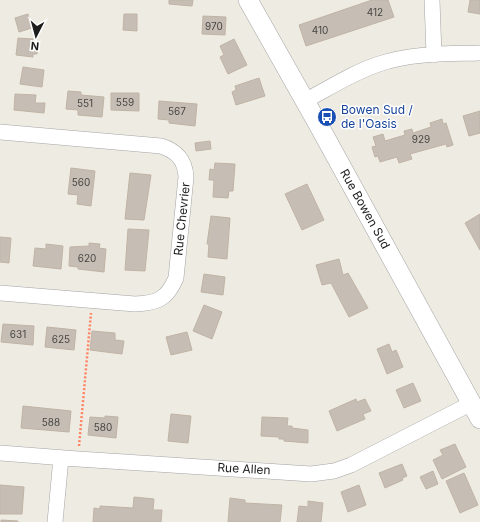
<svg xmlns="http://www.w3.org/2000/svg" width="480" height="522" font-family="Inter,sans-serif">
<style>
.building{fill:#c6beb5;stroke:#c0b3a4}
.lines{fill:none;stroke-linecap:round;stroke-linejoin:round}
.minor-casing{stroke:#a4a4a4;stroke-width:16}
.tertiary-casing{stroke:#a4a4a4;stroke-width:20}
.path{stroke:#fe8363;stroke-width:2.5;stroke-dasharray:2 2;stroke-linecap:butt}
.minor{stroke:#fff;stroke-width:15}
.tertiary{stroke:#fff;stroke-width:19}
.labels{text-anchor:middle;stroke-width:3;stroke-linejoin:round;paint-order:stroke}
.number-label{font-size:10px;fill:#474543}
.transit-label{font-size:12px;fill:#164399;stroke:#fff;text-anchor:start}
.street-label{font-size:12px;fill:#1d1d1d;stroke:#fff}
</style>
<rect width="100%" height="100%" fill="#eeebe2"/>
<path class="building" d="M169,0H193L192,6L169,4Z
M372,0H388L394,17L306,46L299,25Z
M470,0H480V14L468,12Z
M28,14L32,28L19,32L15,18Z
M124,14H137V31L123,30Z
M203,16L226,17L225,35L202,34Z
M18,38L33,39V42L38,43L37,54H33V57L16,55Z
M234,39L247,65L228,74L220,57L224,55L220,46Z
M23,67L44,70L42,87L20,84Z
M259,78L265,96L236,105L232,92L236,90L235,86Z
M68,91L81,92V95L104,97L102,117L78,115V110L66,109Z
M111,93H139V111L111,110Z
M15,94L36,95L35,103H45L44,113L14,110Z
M159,101L197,104L195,126L169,123V120L158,119Z
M480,111V133L469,136L463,116Z
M442,119L443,124L446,123L453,145L447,147L446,144L410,154L412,159L399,163L397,157L380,162L378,156L375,157L372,147L376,146L373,137L383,134L385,141L405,135L404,131L412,129L413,133L431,127L430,123Z
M210,141L211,149L196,151L195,143Z
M215,163L235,164L233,191H229L228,198L213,197L214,180H209L210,169L214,170Z
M71,168L95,171L91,206L77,204L78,195L68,194Z
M130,173L151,175L144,220L125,219Z
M307,184L324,220L302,230L285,194Z
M480,214V250L465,223Z
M211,216L230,218L227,259L208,257L209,244H207Z
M128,229L149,230L145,271L125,270Z
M0,237L11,238L9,263L0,262Z
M89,243L100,244L99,248L106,249L104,272L78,269V267L69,266L70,247L89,246Z
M46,244L63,246L61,269L33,266L35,248L46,249Z
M339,259L343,275L348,273L368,308L349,317L331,283L322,285L316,265Z
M204,274L225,277L223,295L201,292Z
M204,305L222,312L212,339L193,331Z
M3,324L34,326L33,345L1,342Z
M47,327L76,330L74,350L45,347Z
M92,331L115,333V340L124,341L122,354L90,350Z
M187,332L192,350L171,355L166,337Z
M389,344L392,352L396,350L403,367L387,374L377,349Z
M413,383L421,401L404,408L396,390Z
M356,399L357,402L365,399L371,411L363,414L365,419L337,431L329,411Z
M23,406L71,411L69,432L21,428Z
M171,414L191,416L188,443L168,441Z
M105,416L118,417L116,438L88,435L90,417L105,418Z
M262,417L288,418L287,426H292V428L308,430V443L284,441V439H279V437L261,436Z
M455,444L466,467L442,479L433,460L443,455L440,450Z
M402,464L407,476L402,478L403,480L385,488L379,473Z
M433,471L438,484L426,489L420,477Z
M464,473L478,505L460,513L446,481Z
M0,485L24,487L22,514H0Z
M359,485L366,505L348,512L341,492Z
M134,497L154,499L153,510H162L161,522H93L94,508L100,509V506L133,508Z
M230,498L245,500V503L282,505L280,522H228Z
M308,501L323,503L321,522H297L299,506L308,507Z
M1,520L18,521V522H1Z"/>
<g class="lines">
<g class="minor-casing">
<path id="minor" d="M432,0L434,55
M305,101C329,88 354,72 379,64C411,53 447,54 480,53
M0,132L161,146C177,151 185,160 186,177L176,278C167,299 158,303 135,304L0,293
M0,453L78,459L311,474L334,471L351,465L472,403
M55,522L61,458"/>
</g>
<g class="tertiary-casing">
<path id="tertiary" d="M248,0L318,124L480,419"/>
</g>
<path class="path" d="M79,446L91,313"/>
<use href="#minor" class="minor"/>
<use href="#tertiary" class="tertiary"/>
</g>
<defs>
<g id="bus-disc" transform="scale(1)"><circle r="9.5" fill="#1a4fb4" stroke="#fff"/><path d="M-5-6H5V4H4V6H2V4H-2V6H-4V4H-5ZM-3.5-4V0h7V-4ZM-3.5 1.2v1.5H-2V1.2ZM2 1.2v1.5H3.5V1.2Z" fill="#fff"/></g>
</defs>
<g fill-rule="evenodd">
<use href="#bus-disc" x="327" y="117"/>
</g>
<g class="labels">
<g class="number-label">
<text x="375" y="16">412</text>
<text x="214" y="30">970</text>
<text x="320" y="34">410</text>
<text x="125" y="106">559</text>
<text x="85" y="107">551</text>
<text x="177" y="115">567</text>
<text x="421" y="143">929</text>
<text x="81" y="186">560</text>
<text x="87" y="262">620</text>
<text x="18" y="338">631</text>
<text x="61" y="343">625</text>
<text x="51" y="426">588</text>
<text x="103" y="431">580</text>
</g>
<g class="transit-label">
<text x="341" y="114">Bowen Sud /<tspan x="341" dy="14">de l'Oasis</tspan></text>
</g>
<g class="street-label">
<text transform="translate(365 209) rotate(61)" y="4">Rue Bowen Sud</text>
<text transform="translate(182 219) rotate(-84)" y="4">Rue Chevrier</text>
<text transform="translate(244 469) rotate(3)" y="4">Rue Allen</text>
</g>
</g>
<g transform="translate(36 36) rotate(186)" stroke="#ffffff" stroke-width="3" paint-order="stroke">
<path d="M0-3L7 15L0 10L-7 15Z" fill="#1d1d1d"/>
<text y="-6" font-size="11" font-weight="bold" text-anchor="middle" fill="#1d1d1d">N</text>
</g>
</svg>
